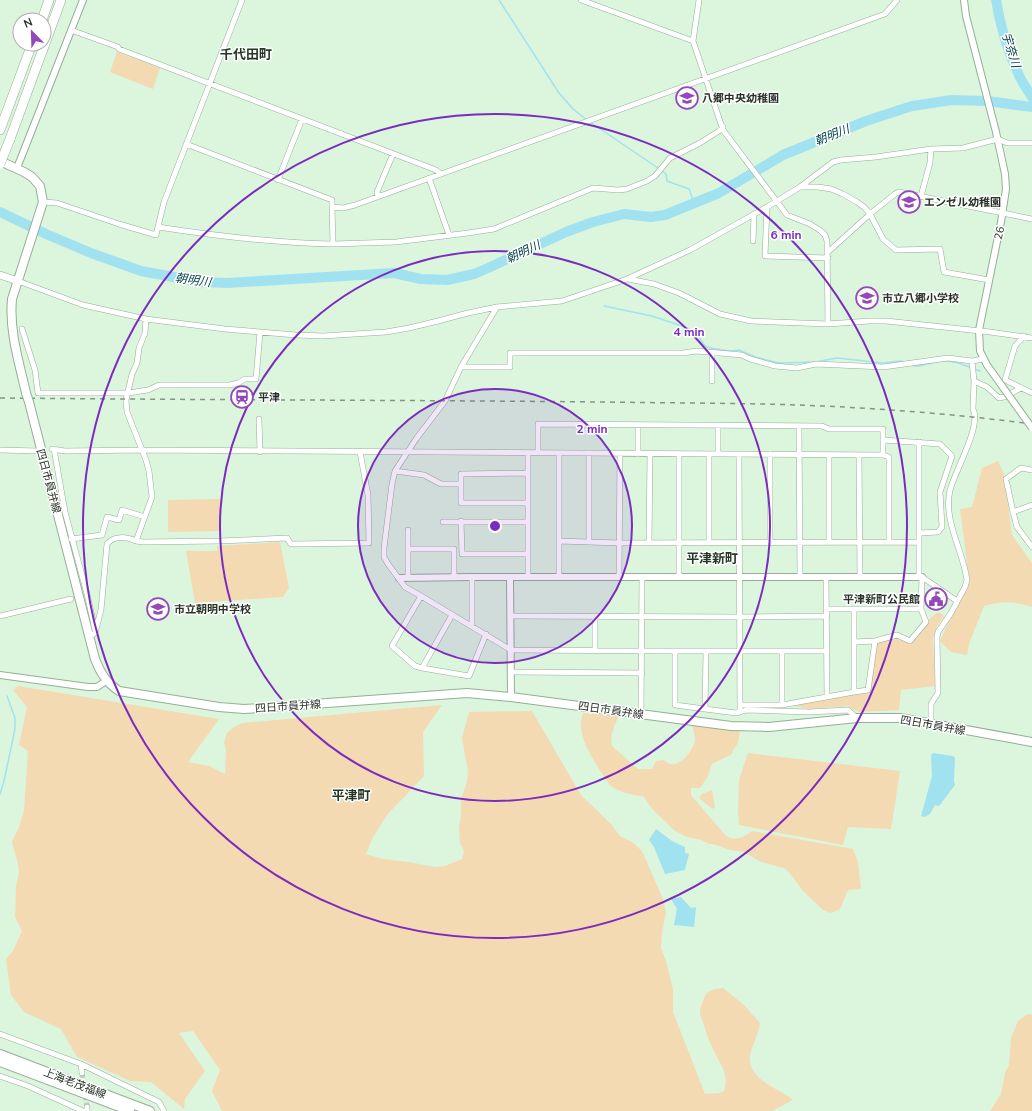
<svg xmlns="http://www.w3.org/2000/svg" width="1032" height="1111" font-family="'Nunito Sans','Noto Sans JP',sans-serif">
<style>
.green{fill:#f3dab3}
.water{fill:#a1e2f0}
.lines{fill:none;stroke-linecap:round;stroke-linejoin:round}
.stream{stroke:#a1e2f0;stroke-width:1.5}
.river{stroke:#a1e2f0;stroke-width:10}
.minor-tunnel{stroke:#b8ceb9;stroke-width:5;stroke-dasharray:5 2.5;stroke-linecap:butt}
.minor-casing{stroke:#96ae97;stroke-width:6}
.tertiary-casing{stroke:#96ae97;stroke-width:8}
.secondary-casing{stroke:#96ae97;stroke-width:8}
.primary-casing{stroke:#96ae97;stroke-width:10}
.motorway-casing{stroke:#96ae97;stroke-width:10}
.minor{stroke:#fff;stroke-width:5}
.tertiary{stroke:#fff;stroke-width:6}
.secondary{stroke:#fff;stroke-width:7}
.primary{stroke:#fff;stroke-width:8}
.motorway{stroke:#fff;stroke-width:9}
.rail{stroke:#839584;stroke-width:1.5;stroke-dasharray:5 5;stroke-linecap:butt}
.tertiary-bridge-casing{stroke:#96ae97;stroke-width:8;stroke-linecap:butt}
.primary-bridge-casing{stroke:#96ae97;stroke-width:10;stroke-linecap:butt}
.motorway-bridge-casing{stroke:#96ae97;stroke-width:10;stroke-linecap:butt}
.tertiary-bridge{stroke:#fff;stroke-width:6}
.primary-bridge{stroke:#fff;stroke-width:8}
.motorway-bridge{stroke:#fff;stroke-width:9}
.ring{fill:none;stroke:#7b2cbf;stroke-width:2}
.labels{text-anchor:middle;stroke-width:3;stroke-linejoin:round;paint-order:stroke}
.poi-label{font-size:11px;font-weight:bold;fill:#283228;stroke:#fff;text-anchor:start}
.street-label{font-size:11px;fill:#283228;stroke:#fff}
.water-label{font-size:12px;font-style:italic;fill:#003e48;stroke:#fff}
.quarter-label{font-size:13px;font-weight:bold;fill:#243825;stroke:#fff}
.centre{fill:#7b2cbf;stroke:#fff;stroke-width:2}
.ring-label{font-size:12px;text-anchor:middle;font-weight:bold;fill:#7b2cbf;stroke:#fff;stroke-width:3;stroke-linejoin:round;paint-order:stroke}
</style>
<rect width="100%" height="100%" fill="#dcf5dd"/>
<path class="green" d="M117,52L160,68L153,89L110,72Z
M998,461L1004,474L1012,535L1032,563V607C1015,601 1001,601 984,606L969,644L967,655L951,652L940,641L966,582L967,563L960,509L972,507L982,468Z
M220,499L221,531L168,532V500Z
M280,542L289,588L283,597L195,603L186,551H217V546Z
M937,613H941L944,616L937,626L933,638L935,686L901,690L899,710L859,712L848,706L809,709L794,706L868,690L875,641L897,639L911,644L929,619Z
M18,686L219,719L188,762L209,766L225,774L226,750L224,742L227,733L234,727L242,723L442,705L423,732L424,776L387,815L373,837L366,854L383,859L409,862L435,867L445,866L462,859L464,851L460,843L459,825L461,816V799L467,782L468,772L462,738L469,712L532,711L581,795L612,825L620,836L632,842L642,851L663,899L666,912L662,933L661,948L666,961L673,989V1012L705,1094L719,1093L724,1091C730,1072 719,1064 712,1047C707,1036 704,1025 700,1014V1009L706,993L715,989L723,988L744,1005L760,1023C759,1034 752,1044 750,1056C748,1081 779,1088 793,1100L772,1111H222L212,1091L220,1070L193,1031L179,1033L205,1071L185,1099L184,1109L151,1082L130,1081L77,1057L61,1029L24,1012L11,995L6,959L13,951L22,931L15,917L16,886L19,873L18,864L12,842L19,827L24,811L28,751L19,745L27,707L13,690Z
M583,713L619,715C615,725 609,736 612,746L638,769H652L656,761L664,760C675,773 693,753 695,740C695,736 693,729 692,724L740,730L738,743L733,750L732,754L712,764L707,778L700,788H691V795L726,836C735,842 744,837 752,831L853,849L858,862L861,889L848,890L840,909L831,913L823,910L803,891L792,876L786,869L759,861L744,852L730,850L713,844H709L701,840L687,837L675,831L653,810L643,796C634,796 615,791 609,784C599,769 583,747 581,728C580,723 582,718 583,713Z
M748,753L900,771L891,829L848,827L843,845L739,825L738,811L739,780Z
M712,790L715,807L713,809L699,798L702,794Z
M1032,1014V1111H990L1001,1094L1005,1073L1009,1065L1011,1038L1018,1021L1026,1015Z"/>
<path class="water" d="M933,753L953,756L955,758L954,781L955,785L939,806L935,805L930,814L924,817L921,816L932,776L931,755Z
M656,829L672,841L685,847V853L689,854L685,870L665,874L654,847L649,840Z
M681,897L691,908L695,907L696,908L694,927L674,925L677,909L671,899Z"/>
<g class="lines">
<path class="stream" d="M499,0L559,93L573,109L587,120
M590,122L658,168
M661,170L666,174L667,181L689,189L694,203
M604,306L652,316L685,327L696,332L704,345L710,348L729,351L739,350L755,357L779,363L815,362L837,358L883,363L900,361L903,362
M910,365C921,368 929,363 940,361C953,359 968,367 980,371
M0,794L4,781L15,729V718L7,696"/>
<path class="river" d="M996,0C1000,24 1007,50 1018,73C1021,81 1027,89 1032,97
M0,212L46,234L91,253L141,271L201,282L227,283L394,273L421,279L447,280L474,274L488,268L566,232L593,222L624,214L651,217L665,215L719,193L783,155L866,121L912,106L952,100L987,101L1032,107"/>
<path class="minor-tunnel" d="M82,1073L87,1107"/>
<g class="minor-casing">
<path id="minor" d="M581,0L693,41
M699,0L693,41L723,130L787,215L810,224L821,231L825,235L827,241L828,324
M71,30L118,47L119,49L436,170L441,174
M186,144L332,200V207L343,208L355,205L885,14L897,0
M429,178L449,235
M278,180L302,119
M800,187H818L831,189L843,194L857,202L864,207L870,214L883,239L896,250L940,249L944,272L989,280
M921,196L930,163L931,149
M378,197L377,192L393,154
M43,202L57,203L119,224L156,235L164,202L174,176L242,0
M767,207L765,256L828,258
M158,227C216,236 274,243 333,244L332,207
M753,241L754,215
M333,244L396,242L468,233L494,229L593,188L618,190L627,189L647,181L655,176L670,158L700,143L719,131L723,127
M828,252L870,214L895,194L899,192L1032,219
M628,279L654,284L679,293L720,314L751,321L828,324L869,321H886L990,332L1032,338
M18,281L83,305L146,319L225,329L296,335L323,336L386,332L409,328L438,321L468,313L497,307L562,301L627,279L690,250L767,207L800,187L833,162L841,160L876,157L931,149L963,148L998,139L1007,143H1032
M497,307L461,367L445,401L416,439L395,471L392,484L384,548V557L388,564L405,587L421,596L511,650L675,651H827
M22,329L35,370L38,393H128L148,390L159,385H230L238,383L245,379H256L260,332
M1024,336L1015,346L1005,380L1032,393
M461,367H510V353H683L697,351L742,355L750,359L775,366L797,368L816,364L883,367L948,358L972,361L983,359
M712,381V352
M974,381L987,387L999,398L1004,397L1021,388
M259,419L260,452
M718,425V454
M799,426L800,577
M883,440L940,444L952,456L940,492L942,527L938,532L920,533
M919,442V577
M52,449L65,451L142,450L883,455V429H829L822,426L538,424V453
M54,449L65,512L87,594L95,630
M0,450L38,451
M528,453V577
M559,453V541L619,543L919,542
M638,454V425
M679,454V577
M739,454L740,712L746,710L809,712L848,710L857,718
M770,454V543
M829,455V543
M859,455L860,577
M883,455L889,457V542
M395,471L424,475L441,484H461
M528,503H461V474L528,473
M1032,505L1013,512L1017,527L1032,547
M1013,512L1006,479L1021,468L1032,470
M461,521L462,554H528
M443,522H528
M71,539L102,535L107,517L119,520L122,510L145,517
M136,541L143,542L220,541L287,538L291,544L369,543L368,495L360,452
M589,542V453
M649,543L650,454
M709,543V454
M408,549H454V577
M408,577V530
M559,577V541
M619,577L620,454
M826,577L827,697
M922,577L957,601
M421,596L392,646L415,666L422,668L469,676L486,634
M826,609H921L922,577
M0,616L71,599
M510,616L740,617
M595,617V650
M740,617L827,616
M472,626V577
M89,637L95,633L101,610L107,544C114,535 127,537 136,541L152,497L149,471L146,460L127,412L126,400L132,374L137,363L139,348L145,333L146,319
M854,642L875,641
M675,651V705L705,709
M706,651L705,709L736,713L740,712
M782,651V705
M422,668L452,615
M511,672L642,673
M854,692L868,690L875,641L897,635L910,641L926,622L921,609
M740,705H782L854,692V609
M641,714L642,577
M931,725V704L938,693L937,637L938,632L951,613L965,587L967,580C963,550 943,521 950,490C955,471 982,425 973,409L974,381L972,361
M0,1034L81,1064L159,1102L164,1111
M81,1064L82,1073
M0,1076L28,1086L83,1111
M87,1111V1107"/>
</g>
<g class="tertiary-casing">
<path id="tertiary" d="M964,0L966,16L996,132L1005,174L1006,189L1001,222L979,330L980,351L987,365
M17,168L83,0
M510,577L511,697
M399,578L472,577H922
M0,675L88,687H97L106,681"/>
</g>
<g class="secondary-casing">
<path id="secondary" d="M0,275L18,281"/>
</g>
<g class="primary-casing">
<path id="primary" d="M0,161L24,172L32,177L40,186L43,202L12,299C9,331 19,362 26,393
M29,402L95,659C101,674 106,682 119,691L219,707L244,709L467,693L511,697L731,726L769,727L857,718H900L1032,742
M0,1054L150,1111
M0,1062L130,1111"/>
</g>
<g class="motorway-casing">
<path id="motorway" d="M42,20L49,0
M0,130L32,44
M10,139L61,0"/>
</g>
<use href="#minor" class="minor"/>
<use href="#tertiary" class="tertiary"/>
<use href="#secondary" class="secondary"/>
<use href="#primary" class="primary"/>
<use href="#motorway" class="motorway"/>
<path class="rail" d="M0,398C201,400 401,400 602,402C668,403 734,403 799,405C877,408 955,414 1032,424"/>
<g class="tertiary-bridge-casing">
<path id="tertiary-bridge" d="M987,365L1032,428"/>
</g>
<g class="primary-bridge-casing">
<path id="primary-bridge" d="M26,393L29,402"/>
</g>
<g class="motorway-bridge-casing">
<path id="motorway-bridge" d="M0,164L10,139"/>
</g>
<use href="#tertiary-bridge" class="tertiary-bridge"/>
<use href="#primary-bridge" class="primary-bridge"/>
<use href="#motorway-bridge" class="motorway-bridge"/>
</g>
<circle cx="495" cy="526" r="137" fill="#7b2cbf" fill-opacity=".12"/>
<g class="ring">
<circle cx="495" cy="526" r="137"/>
<circle cx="495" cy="526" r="275"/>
<circle cx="495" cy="526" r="412"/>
</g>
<defs>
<g id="school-ring" transform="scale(1.15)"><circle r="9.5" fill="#fff" stroke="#9548ba" stroke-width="1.5"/><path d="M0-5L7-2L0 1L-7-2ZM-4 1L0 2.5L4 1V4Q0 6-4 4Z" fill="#9548ba"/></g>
<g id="station-ring" transform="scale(1.15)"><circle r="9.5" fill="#fff" stroke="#9548ba" stroke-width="1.5"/><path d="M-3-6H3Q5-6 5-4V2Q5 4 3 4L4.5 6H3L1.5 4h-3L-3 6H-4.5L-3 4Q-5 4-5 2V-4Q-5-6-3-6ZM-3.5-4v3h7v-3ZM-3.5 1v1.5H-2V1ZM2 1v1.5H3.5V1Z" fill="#9548ba"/></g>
<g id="civic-ring" transform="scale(1.15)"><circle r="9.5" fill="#fff" stroke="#9548ba" stroke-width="1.5"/><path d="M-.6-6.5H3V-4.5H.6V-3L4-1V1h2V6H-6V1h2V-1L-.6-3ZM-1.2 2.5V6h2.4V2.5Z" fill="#9548ba"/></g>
</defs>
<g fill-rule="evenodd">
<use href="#school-ring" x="687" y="98"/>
<use href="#school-ring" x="909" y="202"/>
<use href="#school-ring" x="867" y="298"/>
<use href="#station-ring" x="242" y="397"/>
<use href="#civic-ring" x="936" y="599"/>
<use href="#school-ring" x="158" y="609"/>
</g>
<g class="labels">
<g class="poi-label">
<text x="702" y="102">八郷中央幼稚園</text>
<text x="924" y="206">エンゼル幼稚園</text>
<text x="882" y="302">市立八郷小学校</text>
<text x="258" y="401">平津</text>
<text x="920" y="603" text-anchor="end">平津新町公民館</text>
<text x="174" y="613">市立朝明中学校</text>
</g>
<g class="street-label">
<text transform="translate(999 233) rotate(-78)" y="4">26</text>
<text transform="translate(49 481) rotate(75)" y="4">四日市員弁線</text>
<text transform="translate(288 706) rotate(-4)" y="4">四日市員弁線</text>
<text transform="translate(611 710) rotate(8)" y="4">四日市員弁線</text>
<text transform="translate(933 725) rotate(10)" y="4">四日市員弁線</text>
<text transform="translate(75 1083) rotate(21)" y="4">上海老茂福線</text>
</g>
<g class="water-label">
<text transform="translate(1011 50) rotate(73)" y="4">宇奈川</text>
<text transform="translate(832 135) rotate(-22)" y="4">朝明川</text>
<text transform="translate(523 252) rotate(-25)" y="4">朝明川</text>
<text transform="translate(193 280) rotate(8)" y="4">朝明川</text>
</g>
<g class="quarter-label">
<text x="246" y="59">千代田町</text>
<text x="712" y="563">平津新町</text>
<text x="351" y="800">平津町</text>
</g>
</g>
<circle cx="495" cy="526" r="6" class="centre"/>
<g class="ring-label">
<text x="786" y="239">6 min</text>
<text x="689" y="336">4 min</text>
<text x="592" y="433">2 min</text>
</g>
<g transform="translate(32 32) rotate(337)"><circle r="19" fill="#ffffff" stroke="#a9ada9"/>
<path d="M0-3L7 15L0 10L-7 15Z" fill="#9548ba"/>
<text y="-6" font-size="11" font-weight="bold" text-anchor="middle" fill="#283228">N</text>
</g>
</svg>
